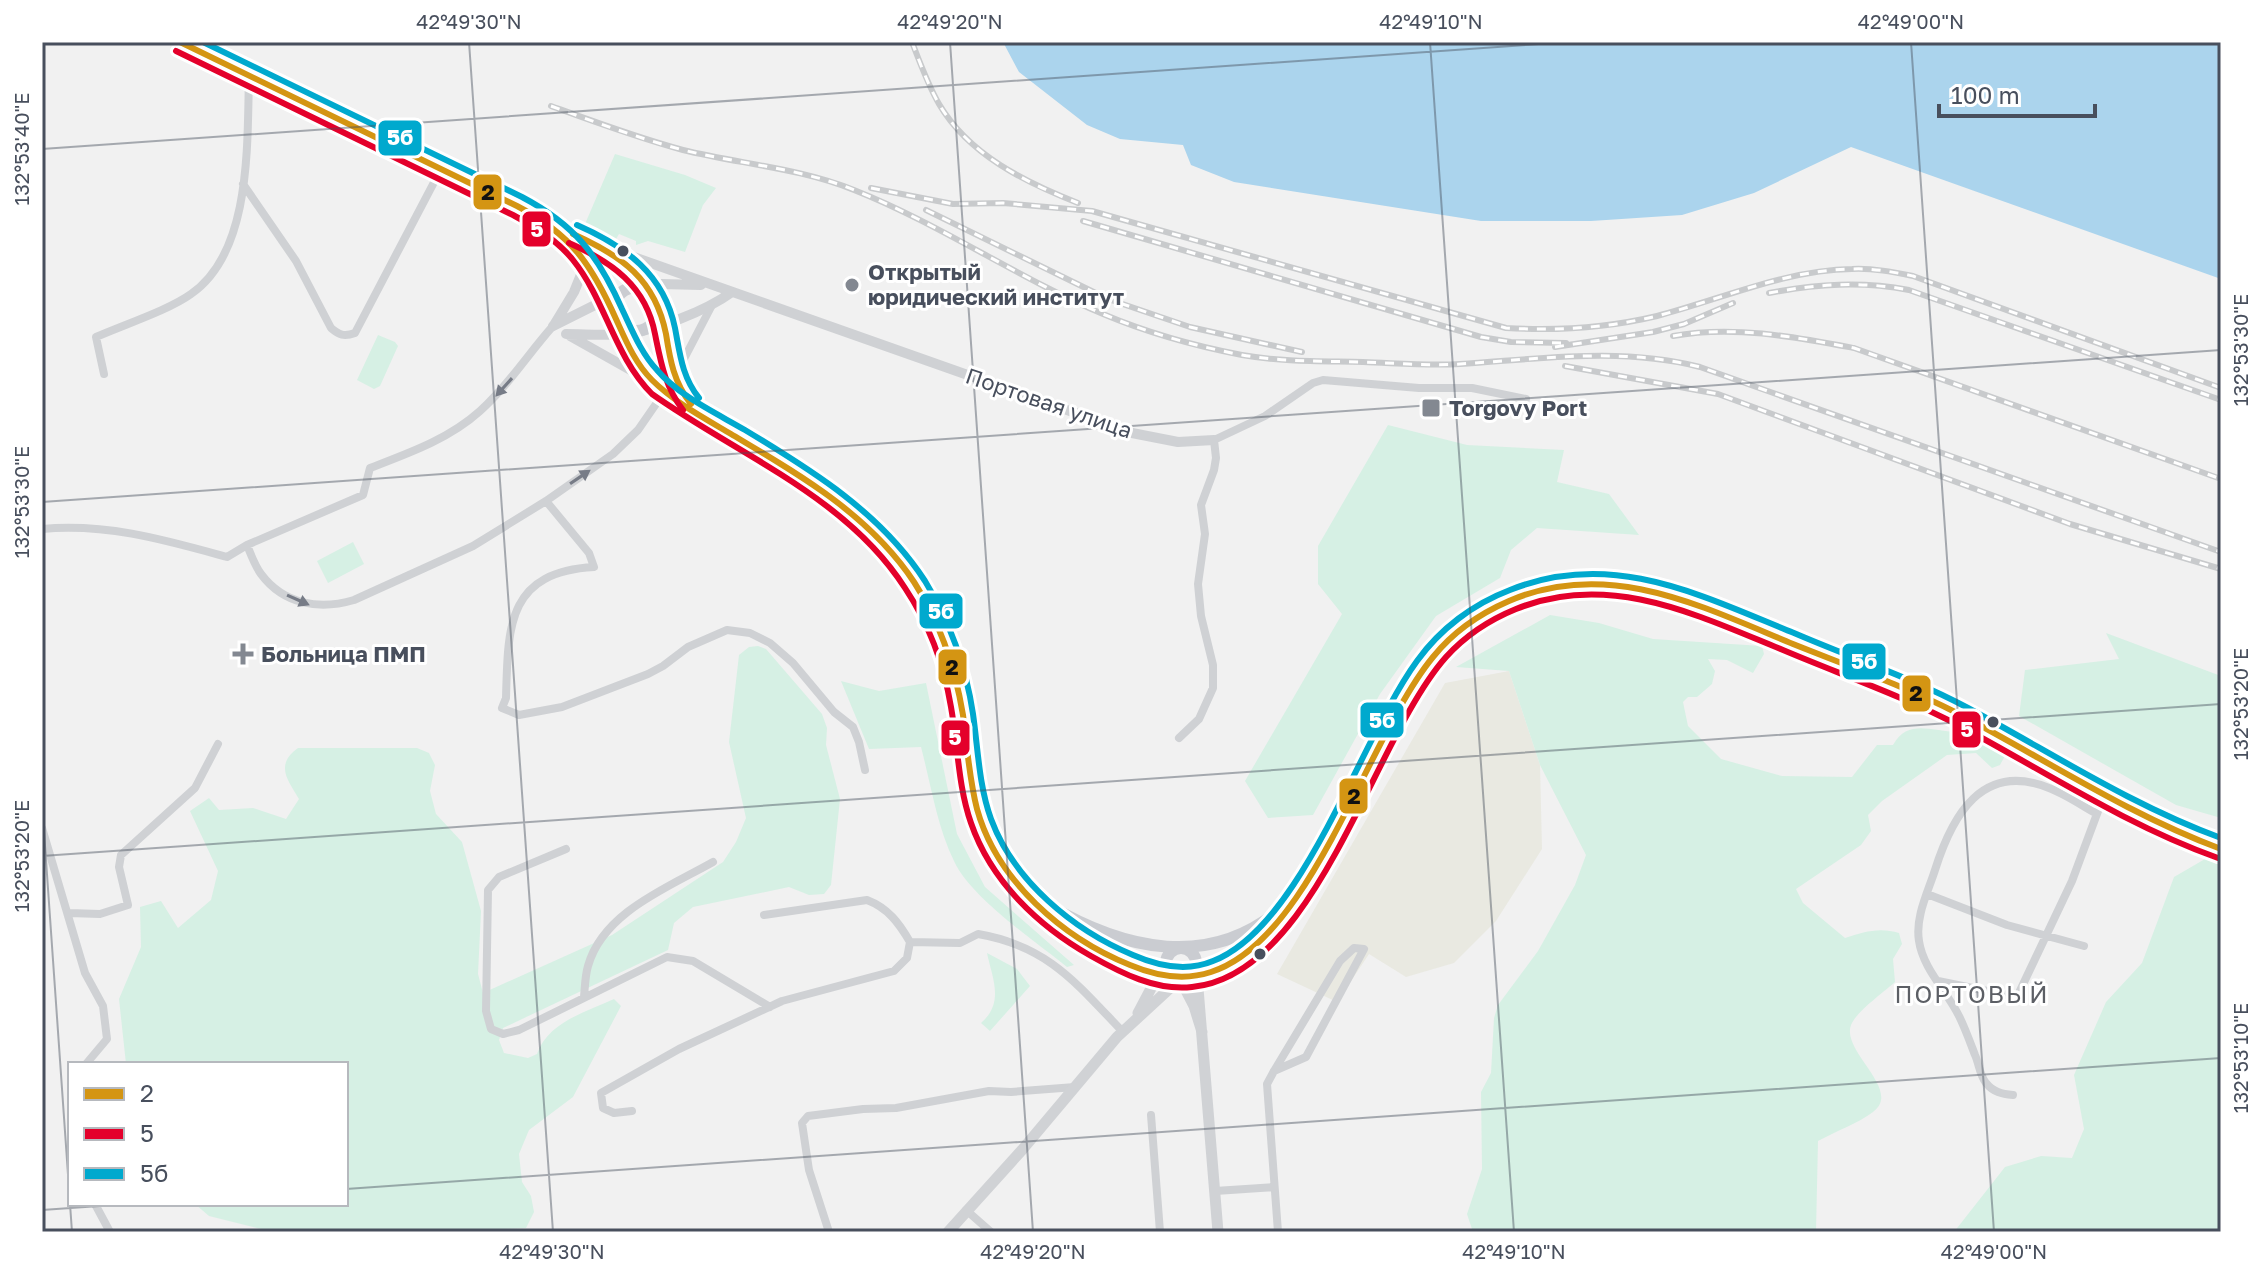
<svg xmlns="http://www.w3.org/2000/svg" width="2263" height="1274" font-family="'Golos Text',sans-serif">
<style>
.commercial{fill:#e9e9e1}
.green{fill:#d6f0e4}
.water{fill:#abd4ed}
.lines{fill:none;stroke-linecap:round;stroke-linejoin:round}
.minor{stroke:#cfd1d4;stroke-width:8}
.tertiary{stroke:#cfd1d4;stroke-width:10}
.secondary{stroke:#d0d2d5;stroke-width:11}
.primary{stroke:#caccd1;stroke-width:12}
.rail-casing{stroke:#c8cacc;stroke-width:6}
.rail{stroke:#fff;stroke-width:3;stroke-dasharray:9;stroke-linecap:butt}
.bus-1-casing{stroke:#fff;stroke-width:12}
.bus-2-casing{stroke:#fff;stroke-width:12}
.bus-3-casing{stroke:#fff;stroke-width:12}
.bus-1{stroke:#d49513;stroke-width:6}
.bus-2{stroke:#e4002b;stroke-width:6}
.bus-3{stroke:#00a9ce;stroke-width:6}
.oneway{fill:#777c87}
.ticks{fill:none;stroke:#484f5d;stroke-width:2;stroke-opacity:0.45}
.bus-dot{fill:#484f5d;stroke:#fff;stroke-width:3}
.poi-dot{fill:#838891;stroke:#fff;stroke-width:3}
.labels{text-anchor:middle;stroke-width:6;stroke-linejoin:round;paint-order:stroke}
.poi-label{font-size:22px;font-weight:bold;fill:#484f5d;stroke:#fff;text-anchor:start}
.street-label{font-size:22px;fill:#484f5d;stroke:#fff}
.neighbourhood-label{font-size:24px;letter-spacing:2px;fill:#5c5f65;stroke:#fff}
.line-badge{stroke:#fff;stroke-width:3}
.badge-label{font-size:22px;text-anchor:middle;font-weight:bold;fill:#fff}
.pale-badge-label{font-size:22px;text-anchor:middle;font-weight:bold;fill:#111}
.neatline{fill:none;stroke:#484f5d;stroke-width:3}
.ticks-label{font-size:20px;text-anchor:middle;fill:#484f5d}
</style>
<rect width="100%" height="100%" fill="#f1f1f1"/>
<path class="commercial" d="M1509,671L1540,765L1542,849L1496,921L1454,963L1406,977L1369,954L1337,1002L1277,974L1445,683Z"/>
<path class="green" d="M615,154L685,175L716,188L703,205L685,252L648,241L636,245V241L619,234L616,239L585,224Z
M378,335L395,342L398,346L380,386L374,389L357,380Z
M1388,425L1467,445L1564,450L1557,482L1609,494L1639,535L1537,528L1511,550L1500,578L1436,616L1380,694L1313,815L1268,818L1245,781L1342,614L1318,584V546Z
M353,542L364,564L328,583L317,561Z
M1550,615L1599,623L1653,639L1762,646L1764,654L1753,673L1727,660L1708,659L1715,671L1712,684L1697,697H1688L1683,702L1688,726L1721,759L1782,776L1852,777L1877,745H1893C1907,720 1929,730 1954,732L1956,742L1987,743L2006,754L2000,765L1992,768L1976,753L1947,755L1882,801L1868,815L1871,831L1861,845L1796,889L1803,903L1845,938C1864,932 1879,927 1899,933L1902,944L1893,959L1895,982C1884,992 1856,1012 1851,1025C1841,1052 1903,1090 1873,1112C1857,1124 1836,1131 1818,1141L1816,1232H1473L1467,1214L1482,1169L1481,1092L1491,1073L1494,1018L1498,1005L1538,951L1575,885L1586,855L1540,765L1509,671L1456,667Z
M2106,633L2221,676V818L2176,805L2019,716L2025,670L2119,659Z
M758,646L766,649L822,714L827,728L826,745L840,799L831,885L824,894L809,895L789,887L693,907L674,923L668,950L503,1028L499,1040L504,1053L528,1058L537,1054C548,1022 586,1012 614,999L621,1006L573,1097L529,1130L519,1154L522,1182L531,1196L534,1212L526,1228L445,1232H273L209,1216L195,1204H346V1064H126L119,999L141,947L140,907L161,901L178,928L211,900L218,871L190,811L209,798L219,810L253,808L286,819L299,799C287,779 275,765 298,748H417L429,753L435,765L430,791L436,814L462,842L481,911L478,974L483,993L612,935L723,862L736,842L746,818L729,742L739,655L749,647Z
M841,681L879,691L926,683L957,834L985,887L1074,965L1067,967C1035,941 971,898 954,861C937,826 931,785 921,747L869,749Z
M2205,859L2217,862L2221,866V1232H1954L2005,1167L2041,1156L2072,1158L2084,1129L2074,1075L2106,1002L2142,963L2174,877Z
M987,953L1017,969L1030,986L990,1031L981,1023C1005,1002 992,978 987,953Z"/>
<path class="water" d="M1003,42H2221V279L1851,147L1754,193L1682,215L1591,221H1481L1234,182L1191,165L1183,145L1120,139L1087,125L1019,72Z"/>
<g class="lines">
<path class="minor" d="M243,184L296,261L331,328C339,335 344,337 355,333L441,169
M104,374L96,337C123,325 169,310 191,294C252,252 247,143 249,76
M546,501L589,553L594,567C507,572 508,626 506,698L502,708L519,715L562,707L648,674L663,666L688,647L727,630L750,633L770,643L793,663L834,712L853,727L859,742L865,770
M42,529C107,523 165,540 227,557L247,545L363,495L370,468C409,453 449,439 480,411C508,386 528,354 553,326
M247,545C251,555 255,566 261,574C284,605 320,610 354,600L473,546L546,501L613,454L638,430L674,378L711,307
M1179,738L1199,719L1213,688V665L1201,616L1198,584L1205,534L1201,505L1214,470L1216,458L1214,440L1265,416L1313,383L1323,380L1419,388H1472L1526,399
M42,828L85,973L103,1006L107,1039L86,1064
M566,849L499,877L488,890L486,1011L491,1029L503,1034L519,1030L667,957L693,961L770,1007
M1927,894L2007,925L2084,946
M69,913L100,914L128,905L119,867L121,855L195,788L218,744
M764,915L867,900C888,908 899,923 910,942
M910,942L960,943L978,934C1048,946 1076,983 1122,1031
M1938,981L2017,997L2072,881L2104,795
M584,997C585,987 585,976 588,966C603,912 669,887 713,862
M1274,1071L1306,1057L1364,949L1354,948L1340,961L1274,1071L1267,1084L1278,1232
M2013,1095C2002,1094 1993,1092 1986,1083C1980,1076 1979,1064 1975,1055C1970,1042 1965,1028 1959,1016C1947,991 1923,969 1919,941C1915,917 1928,892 1935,870C1952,816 1982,761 2049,788C2065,794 2081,805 2097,814
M632,1111L614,1113L603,1108L601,1093L679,1049L782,1001L894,971L907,958L910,942
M1151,1115L1160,1232
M1215,1191L1274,1187
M95,1204L110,1232
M966,1210L991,1232
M829,1232L809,1170L802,1123L808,1116L863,1109L896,1108L989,1091L1011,1092L1075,1087"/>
<path class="tertiary" d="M611,249L1132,433L1178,442L1214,440
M554,325L574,292L587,260
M553,326L625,290L661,284L701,285
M566,334C585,334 604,336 622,334C655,331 706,311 732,292
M570,336L650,381"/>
<path class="secondary" d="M1196,964L1218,1232
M1138,1013L1166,960
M948,1232L1022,1150L1117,1037L1180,979L1194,1006L1202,1032"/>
<path class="primary" d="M180,42C296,100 414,155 529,214C566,234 610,244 640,275C674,311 658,366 690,403
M549,225C567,238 584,253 595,272C615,305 623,345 647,375C664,396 695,409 717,423C786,466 859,504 907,572C932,608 952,650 959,694C967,741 968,793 987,837C1016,905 1134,997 1211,974C1256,961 1285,915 1309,879C1337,832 1360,782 1385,735C1402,703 1419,670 1444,644C1498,589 1584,571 1657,591C1701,603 1744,624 1786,641C1845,666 1907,686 1964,717C2048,762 2130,819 2221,849
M614 309a22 22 0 1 1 44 0a22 22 0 1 1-44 0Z
M1046,904C1123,950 1211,971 1284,906
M1166 963a15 15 0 1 1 30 0a15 15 0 1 1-30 0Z"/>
<g class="rail-casing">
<path id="rail" d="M912,42C920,63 928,85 939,104C969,155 1025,182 1078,203
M551,106C595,122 638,138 683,150C740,164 800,168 854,190C940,224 1018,278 1103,314C1148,333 1195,346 1242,355C1282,362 1322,361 1363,362C1395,363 1428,366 1460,364C1541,359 1621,347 1700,367L2221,552
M871,188L953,204L1003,203L1092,211L1506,328C1557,331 1607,328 1657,316C1722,299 1785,270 1852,269C1873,268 1893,272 1913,276L2221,388
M926,210L1108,299L1190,327L1302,352
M1083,221L1481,337L1511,342L1566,343
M1769,293C1817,284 1861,281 1909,290L2221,400
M1673,336C1733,325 1795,337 1854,348L2221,479
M1555,347L1653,332L1684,324L1733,303
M1565,366L1718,394L2070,524L2221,569"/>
</g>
<use href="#rail" class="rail"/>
<g class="bus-1-casing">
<path id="bus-1" d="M180,42L517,206C571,234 592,265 616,319C626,341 635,363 652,380C674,402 704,418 731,434C798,474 869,514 914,582C940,622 955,667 963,715C967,746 969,778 977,809C997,881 1063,938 1130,965C1156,976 1184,981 1211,972C1312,940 1367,737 1433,657C1453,632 1479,614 1509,601C1608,558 1701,606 1793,644C1848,666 1904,686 1957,713C2045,759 2127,814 2221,849
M573,234C622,256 655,279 666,334C670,360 674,383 691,404"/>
</g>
<g class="bus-2-casing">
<path id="bus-2" d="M176,51L513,215C535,227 557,240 573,260C606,301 614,356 652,394C738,455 846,496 905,588C929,624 944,665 951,707C958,746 958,786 971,823C991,881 1038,926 1091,956C1121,973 1156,991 1192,987C1317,975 1372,740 1446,657C1465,636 1489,620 1516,609C1609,571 1697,615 1783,650C1842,675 1903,696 1960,726C2046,772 2126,825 2218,858
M569,243C612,262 646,286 655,334C661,363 665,387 683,410"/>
</g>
<g class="bus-3-casing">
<path id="bus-3" d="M203,42L522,197C575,225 598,255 622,309C632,330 641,353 657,370C679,396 716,413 745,430C813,471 881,513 925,581C950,622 966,667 973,714C978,749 979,786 991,819C1014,881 1073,930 1133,955C1158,966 1187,972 1213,961C1303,926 1360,739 1417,661C1440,629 1473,604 1510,590C1612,549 1700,595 1794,633C1852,658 1912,678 1968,708C2052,753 2131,805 2221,838
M577,225C625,246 664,274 675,328C680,354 682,377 699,398"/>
</g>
<use href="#bus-1" class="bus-1"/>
<use href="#bus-2" class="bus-2"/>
<use href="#bus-3" class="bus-3"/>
</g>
<defs><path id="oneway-solid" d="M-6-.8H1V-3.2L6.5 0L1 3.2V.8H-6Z" transform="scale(2)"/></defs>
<g class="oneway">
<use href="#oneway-solid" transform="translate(504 387) rotate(132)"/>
<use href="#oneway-solid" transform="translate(580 477) rotate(-34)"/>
<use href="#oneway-solid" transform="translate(298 600) rotate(24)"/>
</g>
<path class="ticks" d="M469,42L553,1232M950,42L1033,1232M1430,42L1514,1232M1911,42L1994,1232M42,149L1568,42M42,502L2221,350M42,803L70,1203M42,856L2221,704M346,1189L2221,1058M70,1204L72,1232M42,1210L128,1204"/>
<g class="bus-dot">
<circle cx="623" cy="251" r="7"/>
<circle cx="1993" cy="722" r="7"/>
<circle cx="1260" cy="954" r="7"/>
</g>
<g class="poi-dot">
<circle cx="852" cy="285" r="8"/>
<rect x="1421" y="398" width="20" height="20" rx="4"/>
<path d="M239 642h8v8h8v8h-8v8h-8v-8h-8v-8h8z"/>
</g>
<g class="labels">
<g class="poi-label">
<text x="868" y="280">Открытый<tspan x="868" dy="25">юридический институт</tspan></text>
<text x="1449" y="416">Torgovy Port</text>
<text x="261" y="662">Больница ПМП</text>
</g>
<g class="street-label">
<text transform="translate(1049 403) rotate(19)" y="8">Портовая улица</text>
</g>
<g class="neighbourhood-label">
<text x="1972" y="1003">ПОРТОВЫЙ</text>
</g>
</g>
<g class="line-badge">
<rect x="377" y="119" width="46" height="38" rx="8" fill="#00a9ce"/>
<rect x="472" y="173" width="31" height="38" rx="8" fill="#d49513"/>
<rect x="521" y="210" width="31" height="38" rx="8" fill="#e4002b"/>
<rect x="918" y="592" width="46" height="38" rx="8" fill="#00a9ce"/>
<rect x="1841" y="642" width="46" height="39" rx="8" fill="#00a9ce"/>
<rect x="937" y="648" width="31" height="38" rx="8" fill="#d49513"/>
<rect x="1901" y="674" width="31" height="39" rx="8" fill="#d49513"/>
<rect x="1359" y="701" width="46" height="38" rx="8" fill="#00a9ce"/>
<rect x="1951" y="710" width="31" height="39" rx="8" fill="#e4002b"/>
<rect x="940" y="719" width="31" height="38" rx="8" fill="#e4002b"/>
<rect x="1338" y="777" width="31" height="38" rx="8" fill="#d49513"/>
</g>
<g class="badge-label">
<text x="400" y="145">5б</text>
<text x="537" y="237">5</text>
<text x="941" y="619">5б</text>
<text x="1864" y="669">5б</text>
<text x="1382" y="728">5б</text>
<text x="1967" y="737">5</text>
<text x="955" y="745">5</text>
</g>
<g class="pale-badge-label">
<text x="488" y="200">2</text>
<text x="952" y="675">2</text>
<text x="1916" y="701">2</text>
<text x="1354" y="804">2</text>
</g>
<rect width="2263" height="1274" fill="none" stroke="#ffffff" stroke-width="88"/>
<rect x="68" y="1062" width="280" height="144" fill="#ffffff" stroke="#b6b9be" stroke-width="2"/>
<rect x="84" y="1088" width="40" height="12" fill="#d49513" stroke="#b6b9be" stroke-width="2"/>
<text x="140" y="1102" font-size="24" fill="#484f5d">2</text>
<rect x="84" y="1128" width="40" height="12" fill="#e4002b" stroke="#b6b9be" stroke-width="2"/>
<text x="140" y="1142" font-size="24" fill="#484f5d">5</text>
<rect x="84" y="1168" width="40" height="12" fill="#00a9ce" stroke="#b6b9be" stroke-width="2"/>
<text x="140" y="1182" font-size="24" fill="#484f5d">5б</text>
<path d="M1939 104v12h156v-12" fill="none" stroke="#484f5d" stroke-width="4"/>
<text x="1951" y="104" font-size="24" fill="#484f5d" stroke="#ffffff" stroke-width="6" paint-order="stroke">100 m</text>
<rect x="44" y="44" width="2175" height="1186" class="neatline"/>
<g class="ticks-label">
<text x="469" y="29">42°49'30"N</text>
<text x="950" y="29">42°49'20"N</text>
<text x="1431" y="29">42°49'10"N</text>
<text x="1911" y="29">42°49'00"N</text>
<text transform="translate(22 149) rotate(-90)" y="7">132°53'40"E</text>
<text transform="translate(2241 350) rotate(-90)" y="7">132°53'30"E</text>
<text transform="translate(22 502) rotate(-90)" y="7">132°53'30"E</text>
<text transform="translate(2241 704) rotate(-90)" y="7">132°53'20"E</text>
<text transform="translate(22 856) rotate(-90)" y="7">132°53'20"E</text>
<text transform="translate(2241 1058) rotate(-90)" y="7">132°53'10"E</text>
<text x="552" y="1259">42°49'30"N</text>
<text x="1033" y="1259">42°49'20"N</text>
<text x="1514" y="1259">42°49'10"N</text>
<text x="1994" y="1259">42°49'00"N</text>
</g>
</svg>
